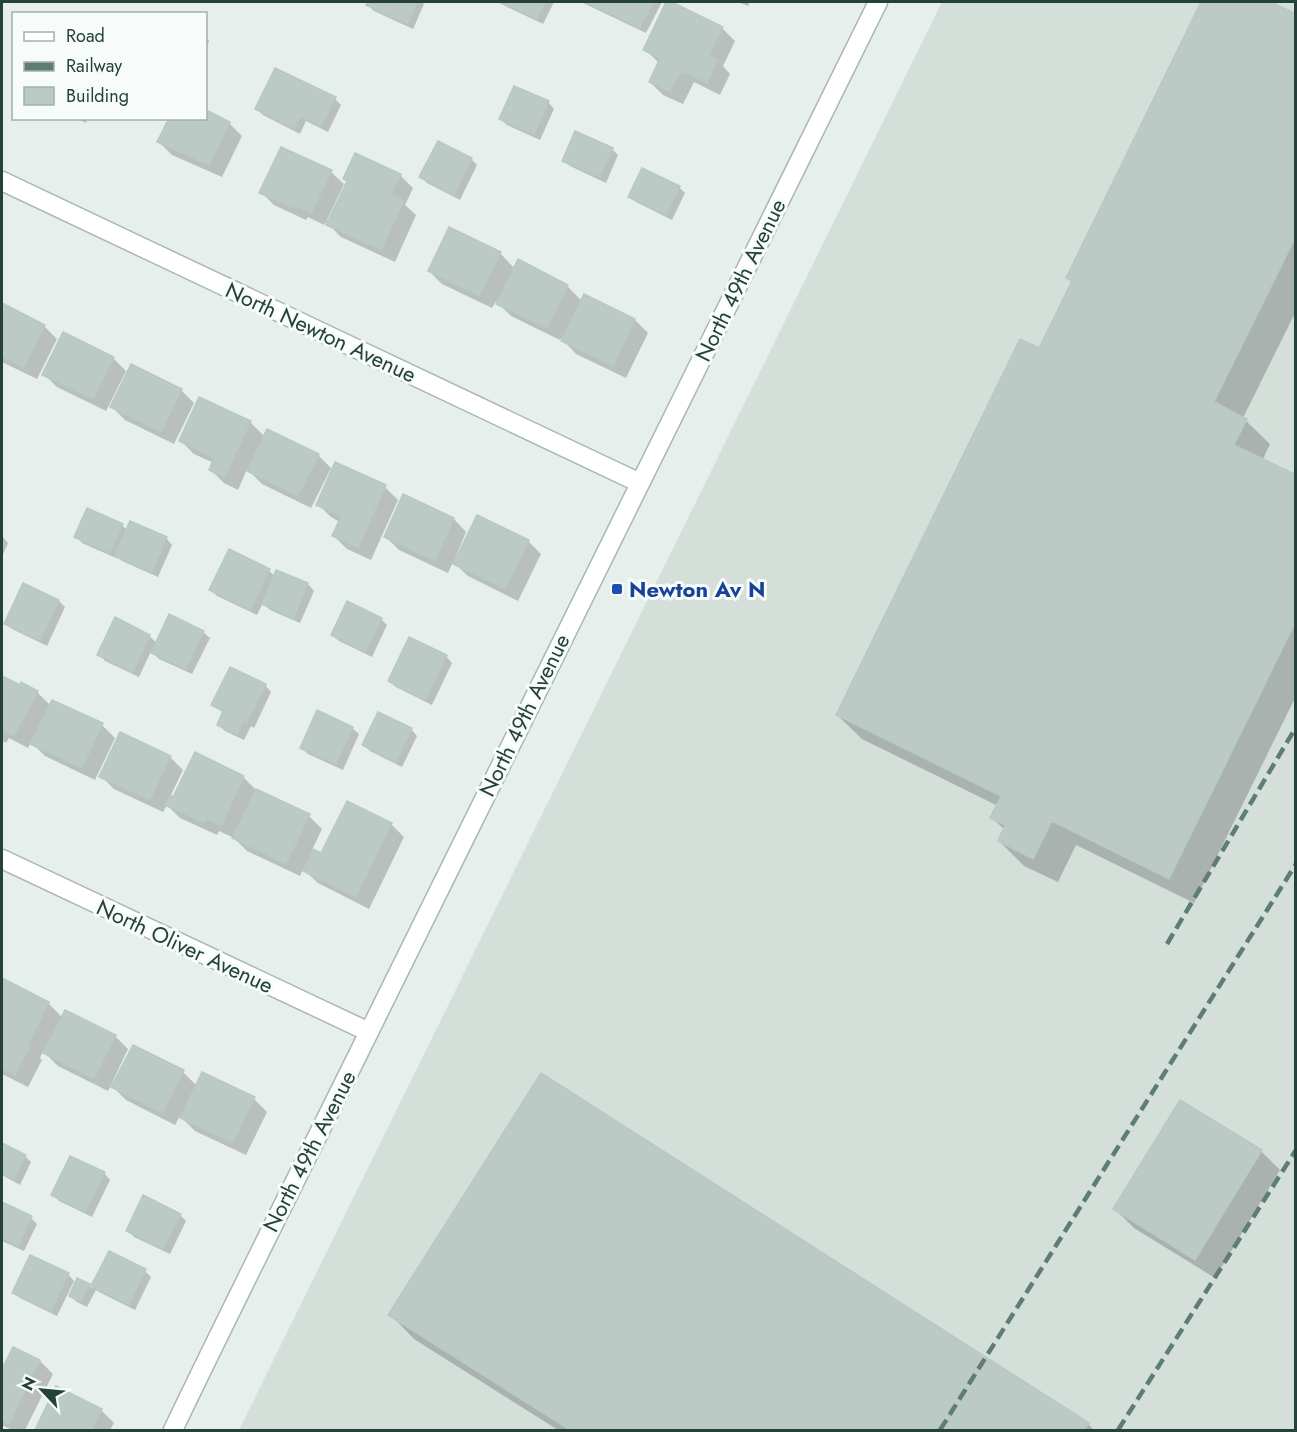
<svg xmlns="http://www.w3.org/2000/svg" width="1297" height="1432" font-family="Jost,sans-serif">
<style>
.built{fill:#d4dfda}
.shadow{fill:#0003}
.building{fill:#bbcac4;stroke:#b8c9c2;stroke-width:1.5}
.lines{fill:none;stroke-linecap:round;stroke-linejoin:round}
.minor-casing{stroke:#a8b8b2;stroke-width:21}
.tertiary-casing{stroke:#a8b8b2;stroke-width:21}
.minor{stroke:#fff;stroke-width:18}
.tertiary{stroke:#fff;stroke-width:18}
.rail{stroke:#5f7d75;stroke-width:4.5;stroke-dasharray:12 6;stroke-linecap:butt}
.transit-dot{fill:#1a4fb4;stroke:#f7fbf9;stroke-width:2}
.labels{text-anchor:middle;stroke-width:6;stroke-linejoin:round;paint-order:stroke}
.street-label{font-size:22px;fill:#24423a;stroke:#f7fbf9}
.transit-label{font-size:22px;font-weight:bold;fill:#164399;stroke:#f7fbf9;text-anchor:start}
</style>
<rect width="100%" height="100%" fill="#e6efeb"/>
<path class="built" d="M942,2H1295V1430H239Z"/>
<path class="shadow" d="M370,2H421L424,4L413,29L374,11L368,5Z
M497,2H554L543,24Z
M581,2H662L646,33Z
M668,2L722,28L735,41L723,66L730,74L720,95L694,82L683,104L663,95L650,82L659,63L645,49Z
M738,2H750L748,6Z
M1203,2H1267L1296,15V311L1243,418L1270,444L1263,459L1296,477V696L1194,903L1076,845L1058,882L1024,866L999,841L1005,830L992,818L998,806L862,739L837,715L1040,350L1073,283L1068,277Z
M206,37L209,41L206,49Z
M335,99L341,105L328,132L306,121L300,134L263,115L257,109Z
M548,102L554,109L540,140L507,125L500,119Z
M206,112L229,123L242,136L222,177L172,155L159,142L206,118Z
M76,118H88L86,123Z
M612,149L618,155L606,183L570,166L564,160Z
M471,159L477,165L460,200L427,183L421,177Z
M331,172L344,184L327,220L330,221L400,175L413,188L405,205L416,215L395,262L341,237L326,222L324,225L308,217L306,220L274,205L261,192Z
M679,187L685,193L672,220L636,202L630,196Z
M500,253L515,269L567,286L582,301L585,296L635,320L648,333L626,378L576,354L561,338L560,340L511,316L496,301L492,308L442,284L429,271Z
M2,305L44,326L57,339L37,379L2,362Z
M113,358L126,371L106,411L57,387L44,374Z
M181,390L194,403L174,444L125,420L112,407Z
M250,422L265,437L318,455L331,468L311,508L262,484L247,469L238,490L224,483L211,470L214,463L194,454L181,441Z
M385,487L398,500L371,560L347,549L334,536L340,522L331,517L318,504Z
M454,519L466,532L455,558L457,560L528,541L541,554L518,601L468,576L453,562L448,573L399,550L386,537Z
M122,525L127,530L166,538L172,545L158,577L122,561L117,556L116,558L82,543L76,536Z
M2,536L8,543L2,557Z
M269,571L275,576L277,572L308,584L314,591L300,623L270,610L263,603L257,615L217,596L211,590Z
M59,601L65,607L47,646L12,629L6,623Z
M381,619L387,625L372,657L339,641L332,635Z
M203,632L210,638L192,674L159,659L151,651L139,677L105,661L99,654L149,636L157,643Z
M446,656L452,663L432,705L396,687L389,681Z
M2,677L21,688L37,692L51,706L102,725L115,738L95,780L45,756L31,742L28,748L9,738L6,743L2,740Z
M265,685L271,692L254,728L251,726L244,740L225,731L219,725L224,713L213,705Z
M352,728L359,734L343,770L308,754L302,748Z
M411,729L417,736L402,767L370,751L364,745Z
M170,757L183,770L170,797L173,799L243,777L256,790L309,816L322,829L312,850L322,855L391,824L404,837L369,909L318,883L303,869L300,876L247,851L234,838L219,831L217,835L180,818L167,805L163,812L114,789L101,776Z
M2,980L48,1003L63,1018L66,1012L115,1036L128,1049L108,1091L58,1066L43,1051L40,1058L42,1060L28,1087L2,1074Z
M134,1047L183,1072L197,1086L254,1099L267,1112L246,1155L195,1131L180,1116L175,1125L126,1100L113,1087Z
M2,1144L25,1156L31,1162L20,1185L2,1175Z
M1261,1151L1280,1170L1215,1278L1134,1228L1115,1209Z
M104,1173L110,1180L92,1217L59,1201L53,1195Z
M2,1204L31,1218L37,1224L24,1251L2,1241Z
M180,1215L186,1221L170,1254L134,1237L128,1230Z
M110,1253L145,1271L151,1277L135,1310L99,1292L96,1290L87,1307L77,1302L70,1296L89,1286L92,1288Z
M68,1274L74,1281L57,1316L20,1298L14,1292Z
M390,1314L1088,1424L1094,1430H558L414,1339Z
M13,1349L40,1361L53,1374L25,1430H12L2,1425V1366L4,1367Z
M101,1410L114,1423L110,1430H37Z"/>
<path class="building" d="M368,2H417L407,24L366,5Z
M500,2H545L537,19Z
M585,2H653L640,28Z
M666,2H672L723,27L709,55L718,60L707,83L681,71L670,92L649,82L660,58L643,50Z
M1201,2H1271L1296,14V236L1214,402L1247,419L1234,445L1296,475V621L1169,879L1052,821L1033,859L998,841L1005,825L990,818L1001,796L836,715L1020,339L1039,348L1072,281L1066,278Z
M275,68L336,97L321,127L300,116L294,129L255,109Z
M514,86L549,101L534,135L499,119Z
M206,110L230,122L209,165L157,142L169,118H206Z
M575,131L613,148L600,177L562,161Z
M438,141L472,158L454,195L419,177Z
M281,147L332,170L311,214L295,205L293,208L259,193Z
M355,153L401,174L391,195L404,201L381,250L326,225L347,181L343,179Z
M642,168L680,186L666,215L628,197Z
M449,227L501,252L479,296L428,271Z
M518,259L568,285L547,328L496,304Z
M584,294L635,319L613,366L561,341Z
M2,303L45,325L24,368L2,356Z
M63,332L114,357L93,399L42,375Z
M131,364L182,389L161,432L110,407Z
M199,397L251,421L224,478L209,470L214,458L179,441Z
M267,429L319,454L298,496L247,471Z
M335,462L386,485L358,548L332,536L341,516L316,505Z
M403,494L454,518L435,561L384,537Z
M87,508L123,524L110,553L74,537Z
M477,515L529,540L505,589L453,564Z
M130,521L167,537L152,572L114,556Z
M229,549L270,569L250,610L209,590Z
M276,570L308,583L294,618L262,604Z
M23,583L59,600L40,641L4,624Z
M347,601L382,618L365,652L331,635Z
M169,614L204,631L186,669L151,653Z
M115,617L150,635L133,672L97,655Z
M409,637L447,655L425,700L388,681Z
M230,667L266,684L247,723L244,721L237,735L217,725L223,711L211,705Z
M2,676L20,685L21,682L38,691L14,736L2,729Z
M52,700L103,723L82,768L30,744Z
M317,710L353,727L336,764L300,748Z
M378,712L412,728L396,762L362,745Z
M120,732L171,756L150,800L99,777Z
M195,752L244,776L221,826L206,819L204,823L165,805L170,795L173,797Z
M256,789L310,814L286,864L232,838Z
M347,801L392,823L356,897L303,871L313,849L321,853Z
M2,978L49,1002L28,1045L30,1046L15,1075L2,1068Z
M65,1010L116,1035L94,1079L43,1053Z
M133,1045L184,1070L162,1113L111,1087Z
M202,1072L255,1097L233,1143L180,1118Z
M541,1073L1089,1423L1084,1430H570L388,1315Z
M1180,1100L1262,1150L1195,1260L1113,1209Z
M2,1143L26,1155L14,1179L2,1173Z
M70,1156L105,1172L85,1212L51,1195Z
M143,1195L181,1214L163,1249L126,1231Z
M2,1202L32,1216L18,1246L2,1238Z
M109,1251L146,1269L129,1305L91,1286Z
M30,1255L69,1273L51,1311L12,1293Z
M77,1278L90,1284L81,1302L69,1296Z
M13,1347L40,1360L9,1424L2,1420V1364L4,1365Z
M56,1386L102,1409L91,1430H35Z"/>
<g class="lines">
<g class="minor-casing">
<path id="minor" d="M2,181L640,483
M2,859L369,1032"/>
</g>
<g class="tertiary-casing">
<path id="tertiary" d="M173,1430C237,1296 305,1162 371,1028C539,685 708,343 878,2"/>
</g>
<use href="#minor" class="minor"/>
<use href="#tertiary" class="tertiary"/>
<path class="rail" d="M1167,944L1296,727
M940,1430L1296,864
M1118,1430L1296,1150"/>
</g>
<rect class="transit-dot" x="611" y="583" width="12" height="12" rx="3"/>
<g class="labels">
<g class="street-label">
<text transform="translate(740 280) rotate(-64)" y="8">North 49th Avenue</text>
<text transform="translate(321 332) rotate(25)" y="8">North Newton Avenue</text>
<text transform="translate(524 715) rotate(-64)" y="8">North 49th Avenue</text>
<text transform="translate(185 946) rotate(25)" y="8">North Oliver Avenue</text>
<text transform="translate(309 1151) rotate(-63)" y="8">North 49th Avenue</text>
</g>
<g class="transit-label">
<text x="629" y="597">Newton Av N</text>
</g>
</g>
<rect width="1297" height="1432" fill="none" stroke="#24423a" stroke-width="6"/>
<rect x="12" y="12" width="195" height="108" fill="#f7fbf9" stroke="#a3b1ad" stroke-width="1.5"/>
<rect x="24" y="32" width="30" height="9" fill="#ffffff" stroke="#a3b1ad" stroke-width="1.5"/>
<text x="66" y="42" font-size="18" fill="#24423a">Road</text>
<rect x="24" y="62" width="30" height="9" fill="#5f7d75" stroke="#a3b1ad" stroke-width="1.5"/>
<text x="66" y="72" font-size="18" fill="#24423a">Railway</text>
<rect x="24" y="87" width="30" height="18" fill="#bbcac4" stroke="#a3b1ad" stroke-width="1.5"/>
<text x="66" y="102" font-size="18" fill="#24423a">Building</text>
<g transform="translate(42 1390) rotate(296)" stroke="#f7fbf9" stroke-width="4.5" paint-order="stroke">
<path d="M0-4.5L10 22L0 15L-10 22Z" fill="#24423a"/>
<text y="-9" font-size="16" font-weight="bold" text-anchor="middle" fill="#24423a">N</text>
</g>
</svg>
